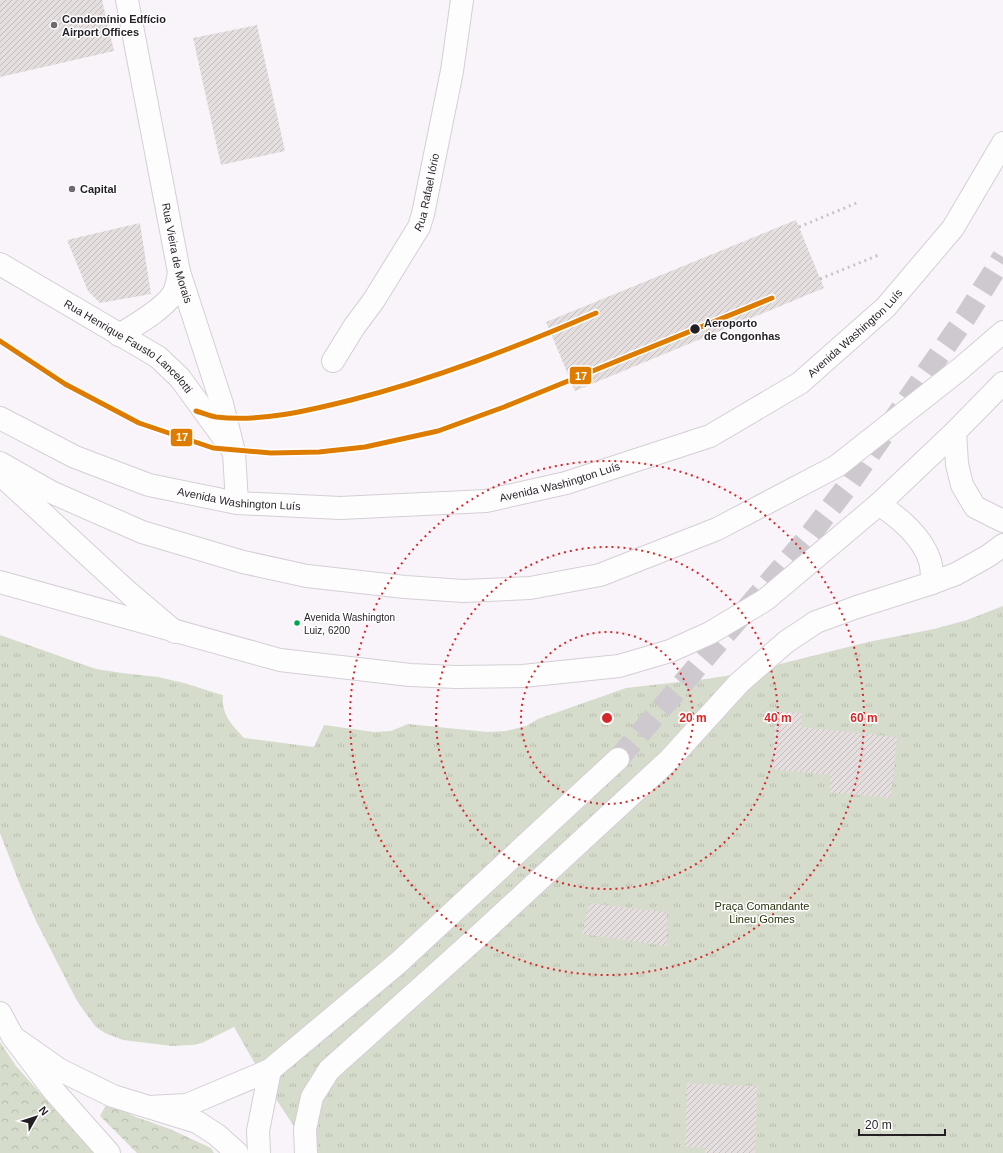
<svg xmlns="http://www.w3.org/2000/svg" width="1003" height="1153" viewBox="0 0 1003 1153" font-family="Arial,sans-serif">
	<style>
		.forest { fill: url(#forest-crowns) }
		.park { fill: url(#park-tufts) }
		.building { fill: url(#building-hatch) }
		.lines { fill: none; stroke-linecap: round; stroke-linejoin: round }
		.minor-tunnel { stroke: #cec9cf; stroke-width: 22; stroke-dasharray: 22 11; stroke-linecap: butt }
		.minor-casing { stroke: #d4cfd5; stroke-width: 24 }
		.tertiary-casing { stroke: #d4cfd5; stroke-width: 24 }
		.trunk-casing { stroke: #d4cfd5; stroke-width: 24 }
		.minor { stroke: #fefdfe; stroke-width: 22 }
		.tertiary { stroke: #fefdfe; stroke-width: 22 }
		.trunk { stroke: #fefdfe; stroke-width: 22 }
		.rail { stroke: #c7c5c7; stroke-width: 3; stroke-dasharray: 2 4; stroke-linecap: butt }
		.metro-1-casing { stroke: #fff; stroke-width: 8 }
		.metro-1 { stroke: #de7c00; stroke-width: 5 }
		.ring { fill: none; stroke: #d62828; stroke-width: 2; stroke-dasharray: 2 4 }
		.poi-dot { fill: #6f6970; stroke: #fff; stroke-width: 1.5 }
		.stop-dot { fill: #241e25; stroke: #fff; stroke-width: 1.5 }
		.bus-dot { fill: #00a651; stroke: #fff; stroke-width: 1.5 }
		.labels { text-anchor: middle; stroke-width: 3; stroke-linejoin: round; paint-order: stroke }
		.bus-label { font-size: 10px; fill: #241e25; stroke: #fff; text-anchor: start }
		.poi-label { font-size: 11px; font-weight: bold; fill: #241e25; stroke: #fff; text-anchor: start }
		.street-label { font-size: 11px; fill: #241e25; stroke: #fff }
		.stop-label { font-size: 11px; font-weight: bold; fill: #241e25; stroke: #fff; text-anchor: start }
		.park-label { font-size: 11px; fill: #25320a; stroke: #fff }
		.centre { fill: #d62828; stroke: #fff; stroke-width: 2 }
		.ring-label { font-size: 12px; text-anchor: middle; font-weight: bold; fill: #d62828; stroke: #fff; stroke-width: 3; stroke-linejoin: round; paint-order: stroke }
		.line-badge { stroke: #fff; stroke-width: 1.5 }
		.badge-label { font-size: 11px; text-anchor: middle; font-weight: bold; fill: #fff }
	</style>
	<defs>
		<pattern id="forest-crowns" width="20" height="18" patternUnits="userSpaceOnUse"><rect width="20" height="18" fill="#d6dccb"/><path d="M2 6a3 3 0 1 1 6 0M12 15a3 3 0 1 1 6 0" fill="none" stroke="#b8bcae"/></pattern>
		<pattern id="park-tufts" width="24" height="20" patternUnits="userSpaceOnUse"><rect width="24" height="20" fill="#d6dccb"/><path d="M3 7l-1-3M5 7V3M7 7l1-3M15 17l-1-3M17 17v-4M19 17l1-3" fill="none" stroke="#b8bcae"/></pattern>
		<pattern id="building-hatch" width="6" height="6" patternUnits="userSpaceOnUse"><rect width="6" height="6" fill="#e5dede"/><path d="M-1 1l2-2M0 6l6-6M5 7l2-2" fill="none" stroke="#c4bebe"/></pattern>
	</defs>
	<rect width="100%" height="100%" fill="#f9f4fa"/>
	<path class="forest" d="M0 1042 16 1066 94 1153H0Z
		M107 1103 136 1117 170 1129 211 1148 214 1153H137L100 1116Z"/>
	<path class="park" d="M1003 606V1153H302L297 1131 270 1090 234 1027 202 1043 192 1045 172 1046 123 1040 105 1033 96 1027 84 1011 76 999 37 923 20 885 0 833V635L96 669 122 673 158 677 184 683 219 694 223 695C221 715 232 725 244 738L314 747 324 725 374 732 391 731 408 724 487 732 506 731 526 726 538 719 626 688 706 679 744 673 868 642 934 629 967 620Z"/>
	<path class="building" d="M0 0H102L114 51 0 77Z
		M257 25 285 151 221 165 193 38Z
		M796 220 824 288 575 391 546 322Z
		M140 223 151 294 100 303 88 291 67 240Z
		M776 711 802 713 801 727 897 737 891 798 829 792 830 775 771 769Z
		M589 903 667 912V946L582 934Z
		M687 1083 757 1086 755 1153H705V1148L685 1147Z"/>
	<g class="lines">
		<path class="minor-tunnel" d="M618 759 810 535 846 488 965 318 1003 257"/>
		<defs>
			<g id="minor">
				<path id="s1" d="M0 264 158 357 180 378 234 452"/>
				<path id="s2" d="M333 361 354 327 374 300 419 227 423 214 452 71 462 0"/>
				<path d="M955 432 957 464 962 485 975 507 1003 521"/>
				<path d="M879 504 955 432 1003 383"/>
				<path d="M0 582 280 660 410 675 456 677 523 676 619 666 670 651 710 633 765 600 879 504C899 518 922 536 930 561 932 568 932 576 932 583"/>
				<path d="M0 1013 13 1037 54 1091 109 1153"/>
				<path d="M13 1037 60 1070 113 1096 197 1122 217 1135 237 1153"/>
				<path d="M149 1107 187 1105 270 1070 398 963 618 759"/>
				<path d="M259 1153 258 1131 270 1070"/>
				<path d="M306 1153 305 1129 312 1097 329 1070 474 940 670 759 739 683 786 642 816 622 857 607 932 583 956 574 988 556 1003 545"/>
			</g>
			<g id="tertiary">
				<path id="s3" d="M127 0 179 272 222 404 234 452 237 503"/>
				<path d="M119 335C134 326 169 306 175 290 177 285 178 278 179 272"/>
			</g>
			<g id="trunk">
				<path id="s4" d="M0 418 75 457 149 485 237 503 340 508 486 501 566 483 710 436 800 383 886 307 953 228 1003 143"/>
				<path d="M0 463 51 492 142 532 243 562 307 576 405 587 463 591 530 588 600 575 717 529 837 466 960 369 1003 332"/>
				<path d="M0 474 129 593 175 632"/>
			</g>
		</defs>
		<use href="#minor" class="minor-casing"/>
		<use href="#tertiary" class="tertiary-casing"/>
		<use href="#trunk" class="trunk-casing"/>
		<use href="#minor" class="minor"/>
		<use href="#tertiary" class="tertiary"/>
		<use href="#trunk" class="trunk"/>
		<path class="rail" d="M799 227 859 202
			M820 279 881 254"/>
		<defs>
			<path id="metro-1" d="M0 341 65 384 139 423 213 448 271 453 319 452 365 447 438 431 504 407 772 298
				M196 411C203 413 209 416 216 417 261 422 307 411 351 400 435 379 516 347 596 313"/>
		</defs>
		<use href="#metro-1" class="metro-1-casing"/>
		<use href="#metro-1" class="metro-1"/>
	</g>
	<g class="ring">
		<circle cx="607" cy="718" r="86"/>
		<circle cx="607" cy="718" r="171"/>
		<circle cx="607" cy="718" r="257"/>
	</g>
	<g class="poi-dot">
		<circle cx="54" cy="25" r="4"/>
		<circle cx="72" cy="189" r="4"/>
	</g>
	<circle class="stop-dot" cx="695" cy="329" r="5.5"/>
	<circle class="bus-dot" cx="297" cy="623" r="3.5"/>
	<g class="labels">
		<g class="bus-label">
			<text x="304" y="621">Avenida Washington<tspan x="304" dy="13">Luiz, 6200</tspan></text>
		</g>
		<g class="poi-label">
			<text x="62" y="23">Condomínio Edfício<tspan x="62" dy="13">Airport Offices</tspan></text>
			<text x="80" y="193">Capital</text>
		</g>
		<g class="street-label">
			<text dy="4" stroke="none"><textPath href="#s2" startOffset="195">Rua Rafael Iório</textPath></text>
			<text dy="4" stroke="none"><textPath href="#s3" startOffset="258">Rua Vieira de Morais</textPath></text>
			<text dy="4" stroke="none"><textPath href="#s4" startOffset="915">Avenida Washington Luís</textPath></text>
			<text dy="4" stroke="none"><textPath href="#s1" startOffset="153">Rua Henrique Fausto Lancelotti</textPath></text>
			<text dy="4" stroke="none"><textPath href="#s4" startOffset="579">Avenida Washington Luís</textPath></text>
			<text dy="4" stroke="none"><textPath href="#s4" startOffset="255">Avenida Washington Luís</textPath></text>
		</g>
		<g class="stop-label">
			<text x="704" y="327">Aeroporto<tspan x="704" dy="13">de Congonhas</tspan></text>
		</g>
		<g class="park-label">
			<text x="762" y="910">Praça Comandante<tspan x="762" dy="13">Lineu Gomes</tspan></text>
		</g>
	</g>
	<circle cx="607" cy="718" r="6" class="centre"/>
	<g class="ring-label">
		<text x="693" y="722">20 m</text>
		<text x="778" y="722">40 m</text>
		<text x="864" y="722">60 m</text>
	</g>
	<g class="line-badge">
		<rect x="569" y="366" width="23" height="19" rx="4" fill="#de7c00"/>
		<rect x="170" y="428" width="23" height="19" rx="4" fill="#de7c00"/>
	</g>
	<g class="badge-label">
		<text x="581" y="380">17</text>
		<text x="182" y="441">17</text>
	</g>
	<g transform="translate(36 1117) rotate(51)" stroke="#ffffff" stroke-width="3" paint-order="stroke">
	<path d="M0-3L7 15L0 10L-7 15Z" fill="#241e25"/>
	<text y="-6" font-size="11" font-weight="bold" text-anchor="middle" fill="#241e25">N</text>
	</g>
	<path d="M859 1129v6h86v-6" fill="none" stroke="#241e25" stroke-width="2"/>
	<text x="865" y="1129" font-size="12" fill="#241e25" stroke="#ffffff" stroke-width="3" paint-order="stroke">20 m</text>
</svg>
